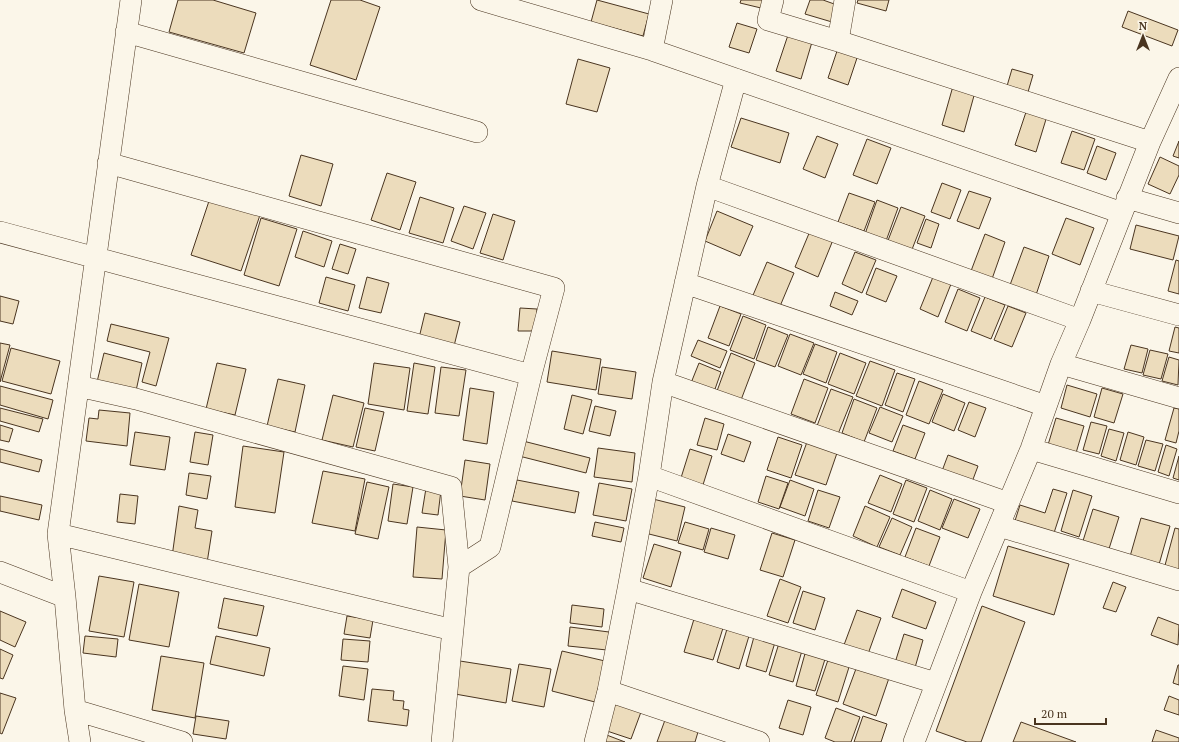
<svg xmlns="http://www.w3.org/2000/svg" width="1179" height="742" viewBox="0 0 1179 742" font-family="'PT Serif',serif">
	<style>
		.building { fill: #ecdcbc; stroke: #4a3520 }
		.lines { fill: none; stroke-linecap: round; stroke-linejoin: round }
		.minor-casing { stroke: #4a3520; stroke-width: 22 }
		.minor { stroke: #fbf6e9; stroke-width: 21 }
	</style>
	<rect width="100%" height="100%" fill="#fbf6e9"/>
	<path class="building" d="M178 0H213L256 13 244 53 169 32Z
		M331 0H360L380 7 356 80 310 65Z
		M597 0 649 14 643 36 591 22Z
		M741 0H764L761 8 740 3Z
		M810 0H823L837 5 832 22 805 14Z
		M858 0H889L886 11 857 3Z
		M1128 11 1178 30 1172 46 1122 27Z
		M737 23 757 29 749 53 729 47Z
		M788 35 812 42 801 79 776 71Z
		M838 48 858 55 848 85 828 78Z
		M578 59 610 68 597 112 566 104Z
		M1012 69 1033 75 1028 92 1007 86Z
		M953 86 975 92 964 132 942 125Z
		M1027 109 1047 116 1036 152 1015 145Z
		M741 118 789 133 780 163 731 147Z
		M1072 131 1095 139 1084 170 1061 163Z
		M817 136 838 144 825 178 803 169Z
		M867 139 891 148 877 184 853 175Z
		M1179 141V158L1173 156Z
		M1097 146 1116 153 1106 180 1087 173Z
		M301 155 333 164 321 206 289 196Z
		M1160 157 1179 166V175L1170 194 1148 184Z
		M387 173 416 182 400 230 371 220Z
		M942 183 961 190 950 219 931 212Z
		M969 191 991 198 979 229 957 221Z
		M849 193 875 202 864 231 838 222Z
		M420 197 454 208 443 243 409 233Z
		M210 198 260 215 241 271 191 255Z
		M877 200 898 208 886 241 865 234Z
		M464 206 486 213 473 249 451 241Z
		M901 207 925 216 911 252 887 243Z
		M717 211 753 226 740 256 705 241Z
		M493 214 515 221 503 260 480 253Z
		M261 218 297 229 279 286 244 275Z
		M1066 218 1094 228 1080 265 1052 254Z
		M926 219 939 224 931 248 917 243Z
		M1136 225 1179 236 1173 260 1130 249Z
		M303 231 332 241 324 267 295 257Z
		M810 231 833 240 818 277 795 267Z
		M985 234 1005 242 992 279 971 271Z
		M340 244 356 249 348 274 332 269Z
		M1024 247 1049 256 1036 295 1010 285Z
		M855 252 876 260 862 293 842 284Z
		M1176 260 1179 261V294L1168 291Z
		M767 262 794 273 778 311 751 300Z
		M876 268 897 276 886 302 866 294Z
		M326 277 355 285 348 311 319 303Z
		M367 277 389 283 381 313 359 308Z
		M933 277 951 284 938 317 920 309Z
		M958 289 980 298 967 331 945 322Z
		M835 292 858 301 852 315 830 306Z
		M0 296 19 301 13 324 0 321Z
		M985 297 1005 305 991 339 971 331Z
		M720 306 741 314 729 346 708 338Z
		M1008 306 1026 313 1012 347 994 340Z
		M520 308 537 309 536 331H518Z
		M425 313 460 322 454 346 419 338Z
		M743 316 766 325 754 359 730 350Z
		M111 324 169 338 156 386 142 382 150 352 107 341Z
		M768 327 788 335 775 367 756 360Z
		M1175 327 1179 328V353L1169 351Z
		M790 334 814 343 801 375 778 366Z
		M698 340 727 351 720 368 691 356Z
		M0 343 10 345 0 382Z
		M815 344 837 352 826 383 803 374Z
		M1131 345 1148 349 1142 373 1124 369Z
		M11 348 60 361 51 394 2 381Z
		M1150 350 1168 354 1161 379 1143 375Z
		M552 351 601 359 596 390 547 382Z
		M104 353 142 363 136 391 97 382Z
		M731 353 755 363 741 400 717 391Z
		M840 353 866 363 854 394 828 384Z
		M1169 357 1179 360 1178 385 1162 381Z
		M870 361 895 370 882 406 856 396Z
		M217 363 246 369 235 415 206 409Z
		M374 363 410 368 404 410 368 404Z
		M414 363 435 367 428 414 407 411Z
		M699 363 721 372 714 392 691 383Z
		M441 367 466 370 459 416 435 413Z
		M602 367 636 372 632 399 598 394Z
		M897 373 915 379 903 412 885 405Z
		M278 379 305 385 295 432 267 426Z
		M804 379 828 388 815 423 791 414Z
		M919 381 943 390 929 424 906 415Z
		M1067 385 1097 394 1090 417 1061 408Z
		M0 386 53 400 48 419 0 405Z
		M470 388 494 392 487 444 463 440Z
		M1102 388 1123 394 1114 423 1094 417Z
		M831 389 853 397 838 434 817 426Z
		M943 394 965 403 954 431 932 422Z
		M333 395 364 403 353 447 322 440Z
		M572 395 592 400 583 434 564 429Z
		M854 399 877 408 864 442 842 433Z
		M969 402 986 408 975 437 958 430Z
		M595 406 616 411 610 436 589 431Z
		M880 407 903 416 892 442 869 433Z
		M0 408 43 419 39 432 0 421Z
		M365 408 384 412 375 451 356 447Z
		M1174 408 1179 409V431L1176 443 1165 440Z
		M99 410 130 413 127 446 86 441 89 418 98 419Z
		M705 418 724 424 717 450 697 445Z
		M1056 418 1084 426 1076 453 1048 445Z
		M1091 422 1107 426 1099 454 1083 450Z
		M0 425 13 429 9 442 0 440Z
		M903 425 925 433 915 459 893 451Z
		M1109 429 1124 433 1116 461 1101 456Z
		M135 432 170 437 165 470 130 465Z
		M195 432 213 435 208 465 190 462Z
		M1128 432 1144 437 1136 465 1120 460Z
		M728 434 751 442 744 462 721 454Z
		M778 437 802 445 791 478 767 470Z
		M1146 440 1163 444 1155 471 1138 466Z
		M523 441 590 458 586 473 519 456Z
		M807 442 837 453 826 485 795 475Z
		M1166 445 1177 449 1169 476 1158 472Z
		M243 446 284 452 275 513 235 507Z
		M598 448 635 453 632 482 594 477Z
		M0 449 42 460 39 472 0 462Z
		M690 449 712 456 702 488 680 481Z
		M948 455 978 466 972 482 942 471Z
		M1179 456V480L1173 478Z
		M465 460 490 464 485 500 460 496Z
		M323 471 365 479 355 531 312 523Z
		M189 473 211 476 207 499 186 495Z
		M880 475 902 484 891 512 868 503Z
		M766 476 788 483 779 509 758 502Z
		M517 480 579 492 575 513 512 501Z
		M790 480 814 489 805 516 780 507Z
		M906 480 927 488 914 522 893 514Z
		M367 482 389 487 378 539 355 534Z
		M599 483 632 489 626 521 593 515Z
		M393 484 413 487 407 524 388 521Z
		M426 488 441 490 438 515 422 513Z
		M1053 489 1067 493 1052 539 1013 527 1020 505 1045 513Z
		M818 490 840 497 829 528 808 521Z
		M930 490 952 499 940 530 918 521Z
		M1073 490 1092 496 1079 537 1061 531Z
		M120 494 138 496 135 524 117 522Z
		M0 496 42 505 39 520 0 511Z
		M649 498 685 507 677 541 641 532Z
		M954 499 980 509 968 538 942 528Z
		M179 506 198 510 195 528 212 531 207 563 172 557Z
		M865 506 890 517 877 547 853 536Z
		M1093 509 1119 517 1108 552 1082 544Z
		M892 518 912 527 900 555 879 547Z
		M1141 518 1170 526 1158 568 1129 560Z
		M595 522 624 528 621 542 592 536Z
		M685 522 709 529 703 550 678 543Z
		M417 527 446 530 442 579 413 577Z
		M711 528 735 535 728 559 704 552Z
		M916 528 940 537 929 566 905 557Z
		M1175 528 1179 529V573L1164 569Z
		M772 533 795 540 783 577 760 570Z
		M654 544 681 552 671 587 643 578Z
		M1008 546 1069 564 1054 615 993 596Z
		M99 576 134 582 124 637 89 631Z
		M780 579 801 587 788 623 767 616Z
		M1113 582 1126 587 1116 612 1103 608Z
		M139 584 179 592 169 647 129 640Z
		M902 589 936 602 926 629 892 617Z
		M803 591 825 598 815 630 793 623Z
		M224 598 264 606 257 636 218 628Z
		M572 605 604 609 602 627 570 623Z
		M982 606 1025 622 981 742H967L936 731Z
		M857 610 881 618 868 654 844 645Z
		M0 611 26 622 15 647 0 640Z
		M347 616 373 620 370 638 344 634Z
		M1158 617 1179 625 1178 645 1151 635Z
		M694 619 723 628 713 660 684 652Z
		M570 627 609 632 607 650 568 646Z
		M727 629 749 636 739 669 717 662Z
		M755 633 776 639 766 672 746 666Z
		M904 634 923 640 914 671 894 666Z
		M85 636 118 639 116 657 83 653Z
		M216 636 270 648 264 676 210 664Z
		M343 639 370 641 368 662 341 660Z
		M780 640 803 647 793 682 769 675Z
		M0 649 13 655 3 679 0 678Z
		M806 650 826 656 815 691 796 686Z
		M562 651 605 661 595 702 552 691Z
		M161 656 204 663 195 718 152 710Z
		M829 657 850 664 838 702 816 695Z
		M460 661 511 669 506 703 455 694Z
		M519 664 551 669 544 707 512 701Z
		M1178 665H1179V685L1173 683Z
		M343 666 368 669 364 700 339 696Z
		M857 666 889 678 876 716 843 704Z
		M372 689 394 691 393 700 404 701 403 709 409 710 407 726 368 721Z
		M0 693 16 698 2 734 0 733Z
		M1169 696 1179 700V715L1164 710Z
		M788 700 811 707 803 735 779 728Z
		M614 702 641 712 631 739 604 730Z
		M836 708 860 717 851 742H835L825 738Z
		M196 716 229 721 226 739 193 734Z
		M863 716 887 724 881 742H854Z
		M665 720 698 732 695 742H657Z
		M1021 722 1076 742H1013Z
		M1156 730 1179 738V742H1152Z
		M604 734 625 742H601Z"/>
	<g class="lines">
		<defs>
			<path id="minor" d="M481 0 652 50 1122 213
				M773 0 768 20 838 41 1150 142
				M126 32 477 132
				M838 41 845 0
				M652 50 662 0
				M108 163 554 288 531 375 490 547 459 567
				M707 186 1080 320
				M1127 198 1179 213
				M0 232 531 375
				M685 283 1046 406
				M1091 291 1179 315
				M1061 364 1179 398
				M663 382 1008 503
				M78 386 136 399 451 487 459 567 442 742
				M1031 449 1179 493
				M649 476 971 592
				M999 526 1179 580
				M58 534 453 630
				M0 572 65 597
				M628 589 936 683
				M608 691 759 742
				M75 710 182 742
				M80 742 75 710 65 597 58 534 131 0
				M595 742 608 691 628 589 649 476 663 382 707 186 736 79
				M914 742 971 592 1031 449 1061 364 1080 320 1150 142 1179 78"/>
		</defs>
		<use href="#minor" class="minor-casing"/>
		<use href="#minor" class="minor"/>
	</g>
	<g transform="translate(1143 36)" stroke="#fbf6e9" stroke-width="3" paint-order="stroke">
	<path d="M0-3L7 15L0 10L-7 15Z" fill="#4a3520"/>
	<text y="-6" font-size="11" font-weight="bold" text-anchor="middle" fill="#4a3520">N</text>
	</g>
	<path d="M1035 718v6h71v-6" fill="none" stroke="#4a3520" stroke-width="2"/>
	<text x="1041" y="718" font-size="12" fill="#4a3520" stroke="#fbf6e9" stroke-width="3" paint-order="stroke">20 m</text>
</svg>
